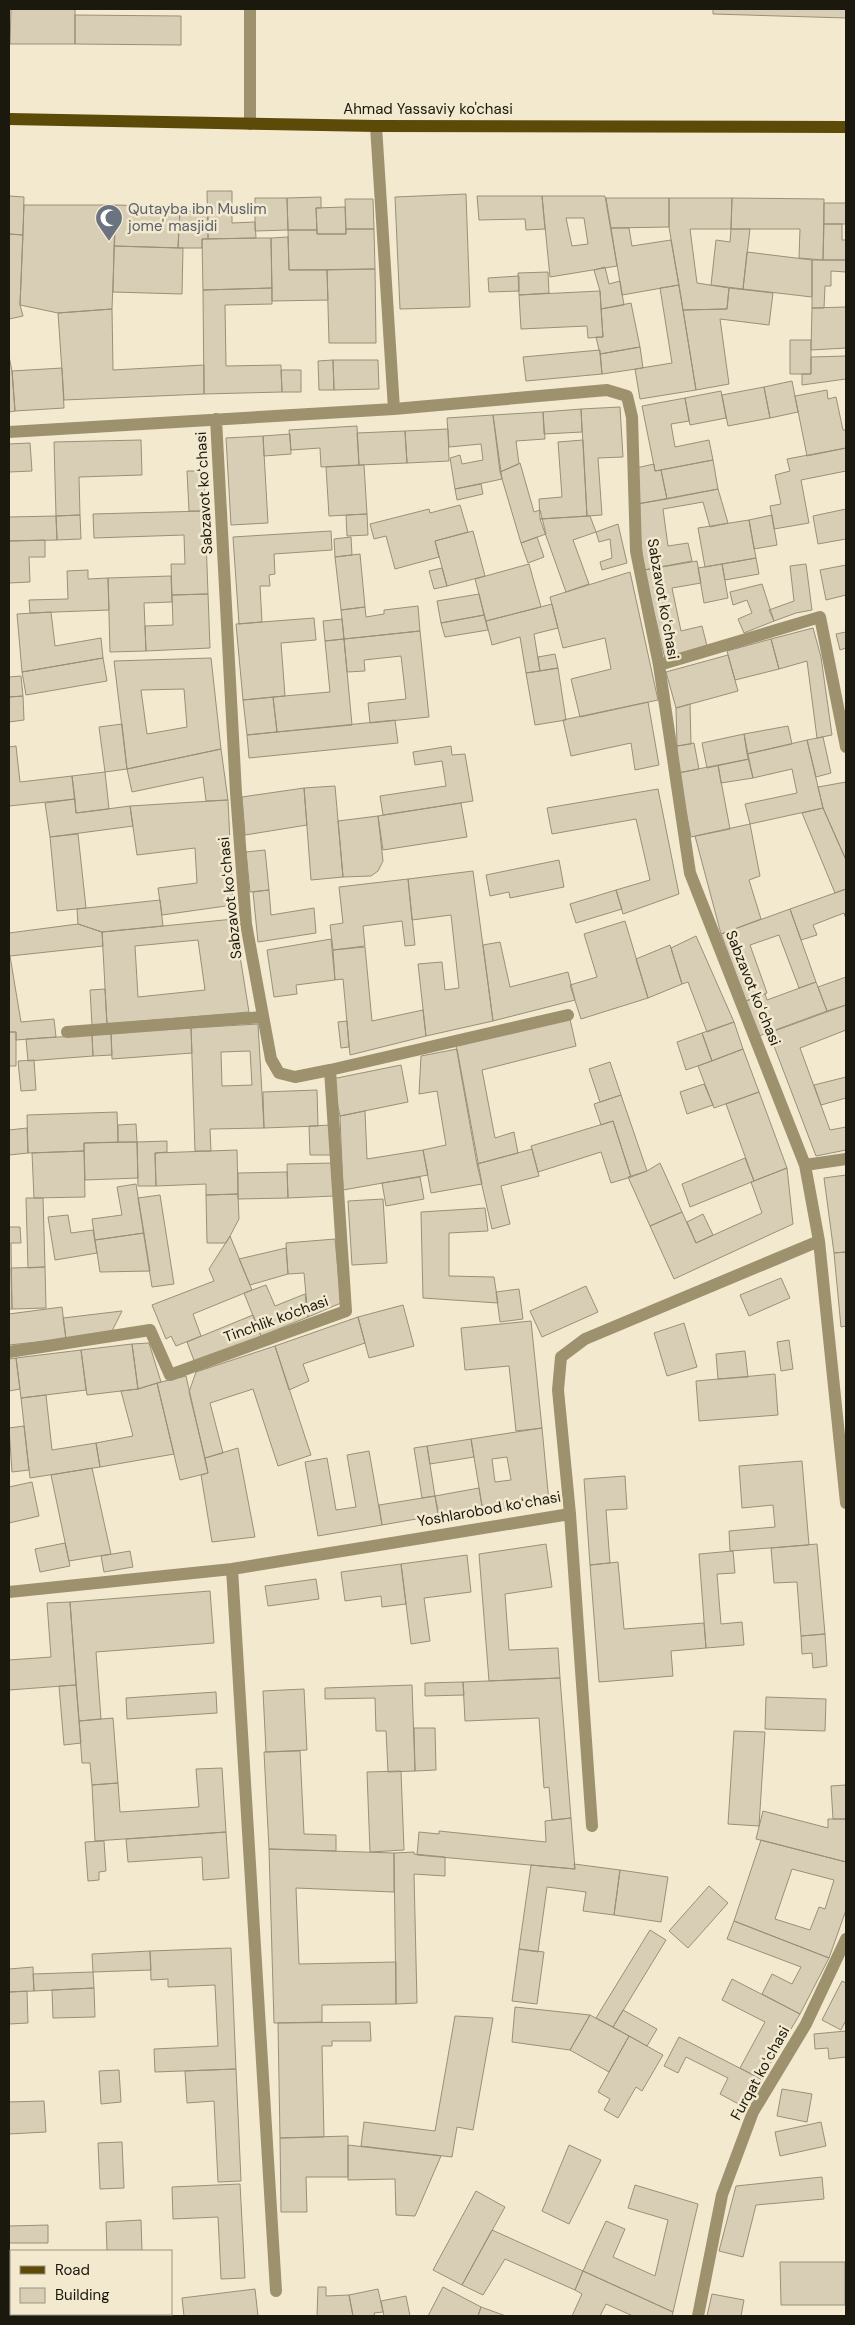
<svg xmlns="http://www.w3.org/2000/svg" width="855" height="2325" viewBox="0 0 855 2325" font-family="'DM Sans',sans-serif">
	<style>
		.building { fill: #d7ceb5; stroke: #999078; fill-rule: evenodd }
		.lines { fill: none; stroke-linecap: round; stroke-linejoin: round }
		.minor { stroke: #9e916d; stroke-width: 12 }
		.major { stroke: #5c4a09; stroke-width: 12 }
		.labels { text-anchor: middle; stroke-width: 5; stroke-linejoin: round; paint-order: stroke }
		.street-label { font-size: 15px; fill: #1b180e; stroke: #f2e9cf }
		.worship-label { font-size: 15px; fill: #5b616d; stroke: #f2e9cf; text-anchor: start }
	</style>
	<rect width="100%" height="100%" fill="#f2e9cf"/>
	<path class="building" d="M11 9H75V44H10Z
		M713 9H846V18L713 14Z
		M75 15 181 16V45L75 44Z
		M207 191H232V223L255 222 256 238 208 239Z
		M466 194 470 307 400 309 395 197Z
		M9 196 24 197 23 235 9 234Z
		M477 196H542L545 229 526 230 525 219 479 220Z
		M542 196H605L617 266 550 277ZM566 218H584L588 244 572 246Z
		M321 197V208H316L317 230H288L287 198Z
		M255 198H287L288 230 255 231Z
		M606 198H669V227L611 228Z
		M669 198H732L731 229H690L697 283 729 288 727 309 683 310 669 227Z
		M732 198 824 199 823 260 799 258 800 229H731Z
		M345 199H373L374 229H346Z
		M824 203H846V224H824Z
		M24 205H116L112 309 58 313 20 305Z
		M116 205 180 207 178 248 114 246Z
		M345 207 346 234H317L316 208Z
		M180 211 208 212V239H202V248H178Z
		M824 224H842V240H846V260H823Z
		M611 228H629L632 246 671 240 679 285 622 295Z
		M346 229H374L375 269 289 270 288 230H317V234H346Z
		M731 229H750L743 289 711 285 716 240 730 242Z
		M9 234 23 235 20 305 23 316 9 319Z
		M288 237 289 270H327L328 300 272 301 271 238Z
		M256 238H271L272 288 203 290 202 239Z
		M114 246 183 248 182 294 113 292Z
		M747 252 812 260V297L743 289Z
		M812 260H846V272L831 271V286H825L824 308H812Z
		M605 267 609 284 620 281 624 305 601 309 600 291 594 270Z
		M375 269 376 343H329L327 270Z
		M548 272 549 293 519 295 518 273Z
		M519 276V291L489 292 488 278Z
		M679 285 696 390 640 399 635 369 672 363 660 288Z
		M272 288V304L225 305 226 366 281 365 282 392 204 394 203 290Z
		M729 288 773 293 769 325 720 319 729 384 696 390 683 310 727 309Z
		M600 291 603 337 588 338 587 326 521 329 519 295Z
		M631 303 640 347 600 354 596 337H603L601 309Z
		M846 307V348L811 350 812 308Z
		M112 309 113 370 204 365V394L64 400 58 313Z
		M790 340H811V374H790Z
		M640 347 643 368 602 374 600 354Z
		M600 350 602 374 526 381 523 357Z
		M9 356 12 371 15 411 9 412Z
		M846 356V379L802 385V374H811V357Z
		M333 360 334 390H319L318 361Z
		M333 360H378L379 389 334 390Z
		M62 368 64 408 15 411 12 371Z
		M281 370H301V392H282Z
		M792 381 798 412 770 418 764 387Z
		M764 387 770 418 728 426 722 395Z
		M827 390 828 399 836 397 843 430H846V448L807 456 795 396Z
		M721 391 726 418 690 425 685 398Z
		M685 398 689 421 671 424 675 447 709 440 713 460 655 471 642 406Z
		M620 407 623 457 598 458 602 515 587 516 581 409Z
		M581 409 582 432 544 434 543 412Z
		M543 412 545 439 516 441 519 464 500 472 493 415Z
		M493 415 502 479 455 489 450 458 460 455 462 464 483 460 481 444 449 447 447 418Z
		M357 426 359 465 321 467 320 448 291 450 289 430Z
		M448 429 449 461 407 463 405 431Z
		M405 431 407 463 359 465 357 433Z
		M290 434 291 454 264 456 263 436Z
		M263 436 268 523 231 525 226 438Z
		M141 440 142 475 79 477 80 515 56 516 54 442Z
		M583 440 587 516 540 519 539 499 562 497 558 442Z
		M30 443 32 471 9 472V444Z
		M846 448V471L801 480 809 523 774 529 770 506 781 504 775 475 790 471 787 459Z
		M713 460 718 489 667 499 661 470Z
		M520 463 534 512 540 510 546 534 521 543 500 472Z
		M654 464 655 471 661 470 667 499 637 504 636 468Z
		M364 465 367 514 329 516 326 467Z
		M187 471H204L205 511H189Z
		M481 484 483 494 457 500 455 489Z
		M718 489 728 523 710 527 703 502 663 509 668 546 688 543 692 561 644 570 637 504Z
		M460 505 468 532 435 541 439 557 395 569 386 536 374 539 370 524 429 509 430 513Z
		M846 509V539L818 544 813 516Z
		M205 511 208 594 172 595 171 564H185L184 535 94 538 93 514Z
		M367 514 368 535 347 536 346 515Z
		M80 515 81 539 57 540 56 516Z
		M772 515 777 545 754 549 749 520Z
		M56 516 57 540 9 541V517Z
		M590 516 596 532 573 540 589 584 566 592 540 519Z
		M749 520 756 558 705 567 698 528Z
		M618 524 627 563 602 570 600 562 612 558 610 539 599 542 596 532Z
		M331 531 332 550 274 554 275 574 269 575 270 586H260L262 622 239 624 233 537Z
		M473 531 485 576 447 586 435 541Z
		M351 537 352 555 335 557 334 539Z
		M537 537 544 557 528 563 521 543Z
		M45 540V557H29L30 582 9 583V541Z
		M360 554 365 607 341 610 335 557Z
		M756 558 759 574 725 580 722 564Z
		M697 561 701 583 672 588 681 631 702 626 707 646 665 659 644 570Z
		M529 564 541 607 486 621 475 579Z
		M722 564 728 598 704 603 698 568Z
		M806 564 812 610 796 613 774 621 769 610 794 601 790 566Z
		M846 565V595L826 600 820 570Z
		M442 568 447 586 434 589 429 571Z
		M88 570V579L108 578 109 610 30 613 29 600 68 599 67 571Z
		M630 572 658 700 580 717 571 679 611 669 605 638 563 648 550 597Z
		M171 576 172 602 144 603 146 651 110 652 108 578Z
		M762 584 774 621 744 633 738 619 752 613 747 600 733 605 730 592Z
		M208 594 210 648 146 651 145 626 173 625 172 595Z
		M479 594 484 615 441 623 437 601Z
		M552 604 558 628 534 634 540 671 526 673 520 637 492 645 486 621Z
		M418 606 420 631 344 639 341 610 365 607 366 617 384 614V610Z
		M51 612 55 646 101 638 103 658 22 672 17 614Z
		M484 615 488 630 445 637 441 623Z
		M314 618 316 640 281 643 285 696 243 700 236 624Z
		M342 619 344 639 325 641 323 621Z
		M813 628 821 657 832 735 817 738 807 661 779 669 771 639Z
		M420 631 429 717 370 723 368 703 406 699 401 656 364 660 365 671 347 672 344 639Z
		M846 632V648L840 650 836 634Z
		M344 639 352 725 277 732 273 697 330 692 325 641Z
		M771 639 779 669 735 680 727 651Z
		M555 654 558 668 540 671 538 657Z
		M728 655 738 691 676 708 666 672Z
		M103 658 107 681 26 695 22 672Z
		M211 658 221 749 127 769 114 661ZM184 689 187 727 147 734 141 690Z
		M558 668 566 720 535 725 526 673Z
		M21 676 23 696 9 697V677Z
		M23 696 24 720 9 722V697Z
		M273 697 277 732 247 735 243 700Z
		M648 702 659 765 635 770 631 743 571 756 563 720Z
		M690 704 691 744 677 746 676 708Z
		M395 720 398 743 249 758 247 735Z
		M122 724 127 769 105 772 99 727Z
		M788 726 792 744 747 754 744 734Z
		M744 734 749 759 707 768 702 743Z
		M823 737 831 773 816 777 807 740Z
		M807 740 823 808 750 824 745 804 797 793 792 769 753 778 747 754Z
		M694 743 699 769 678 773 677 746Z
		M16 746 20 782 72 776 75 799 9 806V747Z
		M451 746 452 755 465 754 473 801 383 815 380 796 446 786 442 761 415 765 413 752Z
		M221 749 228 800 206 801 203 777 132 792 127 769Z
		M749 759 753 778 721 783 718 765Z
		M718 765 730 829 691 837 678 773Z
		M105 772 109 809 76 813 72 776Z
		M846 782V860L823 808 818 787Z
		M335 786 343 877 311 880 304 788Z
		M304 788 307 825 245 835 242 797Z
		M658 789 679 894 623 914 616 890 650 880 636 819 552 834 547 808Z
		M75 799 76 813 130 806 133 826 50 837 45 803Z
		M228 800 233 905 162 915 158 888 197 883 195 848 137 855 130 806Z
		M461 803 467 837 383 850 378 816Z
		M823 808 846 860V889L835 893 802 813Z
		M378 816 383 861 378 871 371 876 343 877 338 821Z
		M750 824 760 876 749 880 761 919 721 934 695 836Z
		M78 834 86 908 57 911 50 837Z
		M265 850 269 890 250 892 246 852Z
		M559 860 564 887 510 898 509 892 490 896 486 875Z
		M473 871 493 1021 426 1036 418 964 442 962 445 990 459 988 451 915 412 920 408 879Z
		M408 879 415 945 405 946 402 921 363 926 365 946 333 950 330 925 343 923 339 887Z
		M846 889V919L844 913 813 925 817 935 801 940 790 909Z
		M269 890 271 915 314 908 316 933 258 942 253 892Z
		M616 890 622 909 576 923 570 904Z
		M160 900 163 926 102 932 78 924 77 909Z
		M790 909 816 982 799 988 779 935 750 945 767 993 746 1001 721 934Z
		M234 919 249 1012 107 1024 102 932ZM198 940 205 990 138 997 135 946Z
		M625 921 648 998 581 1019 570 985 597 977 584 934Z
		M78 924 102 932 103 946 10 956 21 1022 54 1019 56 1037 16 1040V1032H9V933Z
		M696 936 734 1022 707 1032 688 982 682 984 671 948Z
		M331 939 335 980 296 985 297 994 274 997 267 950Z
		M500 942 510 987 568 972 575 1000 493 1021 483 945Z
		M670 945 682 984 648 998 636 959Z
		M365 947 372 1021 423 1010 426 1036 350 1055 343 979 335 980 333 950Z
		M846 977V1005L827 1011 818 987Z
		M816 982 827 1011 759 1036 746 1001 765 994 767 1000Z
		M105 989 107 1024 92 1025 90 990Z
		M846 1005V1030L800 1048 830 1130 846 1127V1150L816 1156 769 1033Z
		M570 1019 576 1046 482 1070 495 1138 514 1132 518 1153 477 1164 456 1046Z
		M347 1021 349 1047 341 1048 338 1022Z
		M734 1022 743 1049 712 1061 702 1033Z
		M258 1024 264 1128 210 1129 211 1151H195L191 1028ZM250 1051 252 1085 222 1086 221 1052Z
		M191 1028 192 1053 112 1059 111 1033Z
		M9 1032H16V1066H9Z
		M111 1033 112 1055 93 1056 92 1035Z
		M702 1033 712 1061 686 1070 677 1042Z
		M92 1035 93 1056 28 1061 26 1039Z
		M457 1049 482 1184 431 1193 423 1150 446 1145 437 1091 419 1094 421 1056Z
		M743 1049 759 1092 714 1108 698 1066Z
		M34 1060 36 1090 21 1091 18 1061Z
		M610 1062 621 1095 600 1102 589 1069Z
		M401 1065 408 1102 340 1116 332 1079Z
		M846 1077V1098L821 1105 814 1085Z
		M704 1084 713 1105 687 1114 680 1092Z
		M317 1090 318 1126 264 1128 263 1092Z
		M759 1092 787 1168 754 1181 726 1104Z
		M621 1095 647 1171 631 1177 613 1121 601 1125 594 1104Z
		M365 1111 367 1159 423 1150 428 1175 343 1190 340 1116Z
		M117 1112 118 1142 84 1143V1151L28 1153 27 1115Z
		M613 1121 631 1177 611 1183 601 1152 538 1172 531 1146Z
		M136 1124 137 1142H118V1125Z
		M331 1125 332 1155H310L309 1126Z
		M27 1128 28 1153 9 1155V1130Z
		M167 1141V1152L155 1153 156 1186H138L137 1142Z
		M137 1142 138 1178 85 1180 84 1143Z
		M532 1149 539 1176 501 1186 510 1224 492 1229 477 1164Z
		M237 1150 238 1194 206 1195V1184L156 1186 155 1153Z
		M84 1151 85 1197 34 1198 32 1153Z
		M745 1158 754 1181 690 1207 682 1184Z
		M333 1163 334 1196 288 1198 287 1164Z
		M660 1163 682 1212 650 1226 628 1177 647 1171Z
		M787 1168 793 1224 674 1279 650 1226 682 1212 696 1243 762 1213 751 1182Z
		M287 1172 288 1198 238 1199V1173Z
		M846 1175V1252L834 1253 824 1178Z
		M420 1177 424 1199 386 1206 382 1183Z
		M136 1184 144 1233 95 1240 92 1219 122 1215 117 1187Z
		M238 1194 239 1219 230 1236 226 1243H207L206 1195Z
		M160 1195 174 1284 152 1287 138 1198Z
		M26 1198H43L45 1267 28 1268Z
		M383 1199 387 1263 352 1265 348 1201Z
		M485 1208 488 1231 449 1233V1276L494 1277 498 1303 423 1298 421 1212Z
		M703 1214 713 1235 696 1243 687 1222Z
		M68 1215 71 1233 93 1230 97 1253 55 1260 48 1217Z
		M9 1227H20L21 1243H11L12 1309H9Z
		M144 1233 150 1271 100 1272 95 1240Z
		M230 1236 252 1290 193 1314 201 1336 176 1346 171 1336 166 1339 152 1305 214 1281 209 1269Z
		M335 1239 341 1303 308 1317 304 1273 288 1274 286 1243Z
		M286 1248 288 1274 250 1285 239 1259Z
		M846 1252V1326L841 1327 834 1253Z
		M45 1267 46 1308 12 1309 11 1268Z
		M781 1278 790 1298 749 1316 740 1295Z
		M266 1285 275 1306 305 1294 308 1317 261 1336 244 1293Z
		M586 1286 598 1312 542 1337 530 1311Z
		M519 1289 523 1319 500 1322 496 1292Z
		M403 1305 414 1346 369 1358 358 1317Z
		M62 1307 66 1339 9 1345V1314Z
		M122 1311 111 1333 66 1339 63 1318Z
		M253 1315 261 1336 195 1363 187 1342Z
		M358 1317 365 1343 303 1364 309 1381 289 1390 275 1346Z
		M531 1321 542 1428 516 1431 509 1366 465 1370 461 1328Z
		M684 1323 697 1367 667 1376 654 1333Z
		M789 1340 793 1369 781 1371 777 1342Z
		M149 1343 161 1382 138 1389 132 1344Z
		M132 1344 138 1389 87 1395 81 1350Z
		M275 1346 311 1455 278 1466 253 1389 210 1403 223 1453 205 1458 189 1392 196 1372Z
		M81 1350 86 1390 21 1398 16 1358Z
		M745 1351 748 1377 718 1379 716 1354Z
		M16 1358 20 1389 9 1391V1359Z
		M775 1374 778 1415 699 1421 696 1381Z
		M186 1376 208 1473 180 1480 157 1383Z
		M157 1383 174 1454 100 1467 96 1443 133 1436 121 1391 138 1389Z
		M46 1395 52 1450 96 1443 100 1467 30 1478 21 1398Z
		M24 1426 29 1470 12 1472 9 1428Z
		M542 1428 549 1502 483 1512 471 1439ZM507 1457 511 1480 495 1482 492 1459Z
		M471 1439 474 1457 430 1464 427 1446Z
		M427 1446 435 1496 422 1498 414 1448Z
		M238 1448 255 1537 212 1542 201 1475 208 1473 205 1458Z
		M369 1451 382 1525 318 1536 305 1462 327 1458 336 1510 356 1507 347 1455Z
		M802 1461 809 1545 730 1551 729 1531 775 1527 773 1505 742 1508 739 1466Z
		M92 1468 111 1554 69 1561 51 1475Z
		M625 1476 627 1509 606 1510 610 1563 590 1565 584 1479Z
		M32 1482 39 1516 9 1523V1487Z
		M479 1488 483 1512 439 1520 435 1496Z
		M435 1496 439 1515 382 1525 379 1505Z
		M65 1543 70 1566 40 1572 35 1549Z
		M546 1544 552 1587 505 1594 509 1650 558 1648 560 1678 489 1681 479 1554Z
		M817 1544 825 1634 801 1636 797 1582 774 1583 771 1548Z
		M130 1551 133 1567 104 1572 101 1556Z
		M733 1551 735 1573 717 1574 721 1624 742 1622 744 1645 706 1648 699 1554Z
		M467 1555 471 1592 424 1598 430 1641 411 1644 401 1564Z
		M618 1562 624 1629 704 1623 706 1648 671 1651 673 1676 599 1682 590 1565Z
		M401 1564 406 1604 382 1607 381 1596 345 1601 341 1572Z
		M316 1579 319 1599 268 1606 265 1586Z
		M210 1591 214 1643 96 1652 101 1719 79 1721 70 1602Z
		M70 1602 76 1685 9 1690V1660L51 1657 47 1603Z
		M825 1634 827 1666 813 1668 812 1653 802 1654 801 1636Z
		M560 1678 571 1818 552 1820 549 1787 544 1788 539 1718 465 1721 463 1682Z
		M463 1682 464 1695 425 1696V1683Z
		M76 1685 81 1743 64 1745 59 1686Z
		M412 1685 415 1771 388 1772 386 1731H376L375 1698 325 1699V1688Z
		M304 1689 307 1750 266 1752 263 1691Z
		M216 1692 217 1713 127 1719 126 1698Z
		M766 1697 826 1699 825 1731 765 1729Z
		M113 1718 118 1783 92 1785 90 1763H82L79 1721Z
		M414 1728H435L436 1770 415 1771Z
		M734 1731 765 1732 759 1826 728 1824Z
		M300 1751 304 1834 336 1835V1851L269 1849 264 1752Z
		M222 1768 226 1832 95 1841 92 1785 118 1783 120 1812 199 1807 196 1769Z
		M401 1771 404 1850 370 1852 367 1772Z
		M846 1785V1819H833L831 1786Z
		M763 1811 828 1828V1819H846V1862L756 1839Z
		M571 1818 575 1869 417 1855 419 1832 439 1834V1831L546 1842 545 1821Z
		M226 1832 229 1878 203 1880 202 1857 128 1862 126 1839Z
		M761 1840 846 1862V1910L829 1958 734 1921ZM792 1869 834 1880 825 1909 819 1907 810 1930 775 1919Z
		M104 1841 106 1871 99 1872V1880L88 1881 85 1842Z
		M269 1849 394 1853V1892L296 1888 299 1964 396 1962V2004L322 2005V2022L274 2023Z
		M414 1852V1854L445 1857V1876L414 1874 417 2003 396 2004 394 1853Z
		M574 1864 620 1870 614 1915 583 1911 586 1892 547 1887 538 1952 519 1949 531 1865 575 1869Z
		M620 1870 668 1877 661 1922 614 1915Z
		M709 1886 728 1903 688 1948 669 1931Z
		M734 1921 829 1958 800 2014 762 1994 772 1974 792 1984 801 1967 727 1939Z
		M650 1930 666 1940 613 2027 596 2018Z
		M231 1948 236 2069 155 2072 154 2049 218 2046 215 1985 168 1987V1979L151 1980 150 1951Z
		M519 1949 544 1952 537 2004 512 2001Z
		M150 1951 151 1970 93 1972 92 1954Z
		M33 1967 34 1991 9 1992V1969Z
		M93 1972 94 1988 34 1991 33 1974Z
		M732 1979 800 2014 761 2079 740 2068 765 2022 722 2000Z
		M842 1981 846 1983V2020L841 2030 822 2020Z
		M94 1988 95 2017 53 2018 52 1990Z
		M27 1991 28 2023 9 2024V1992Z
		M515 2007 590 2015 570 2050 512 2042Z
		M623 2010 657 2029 647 2046 613 2027Z
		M590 2015 629 2036 609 2072 570 2050Z
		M455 2016 493 2018 473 2130 457 2127 452 2157 361 2146 364 2122 435 2131Z
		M370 2022 371 2041H332V2046H322L324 2137 280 2138 278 2023Z
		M846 2031V2057L829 2059 828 2048 815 2049 814 2034Z
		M629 2036 663 2055 642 2091 636 2087 618 2118 604 2110 610 2099 598 2092Z
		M679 2037 761 2079 746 2108 720 2094 728 2078 686 2057 678 2073 664 2066Z
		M236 2069 241 2181 218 2182 214 2101 187 2103 185 2071Z
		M119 2070 121 2102 101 2104 99 2071Z
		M782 2089 812 2094 807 2122 777 2116Z
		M44 2101 46 2132 9 2134V2102Z
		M821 2122 826 2146 780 2156 775 2132Z
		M348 2136V2177H306L307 2212H281L280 2138Z
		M122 2142 124 2188 100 2189 98 2143Z
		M348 2145 441 2156 415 2216 396 2215 395 2179 348 2180Z
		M569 2145 601 2160 569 2224 542 2211Z
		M822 2177 824 2199 756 2205 743 2257 719 2251 736 2186Z
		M240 2184 245 2278 221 2279 218 2217 173 2219 172 2187Z
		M635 2185 698 2204 673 2312 583 2271 606 2221 625 2229 613 2257 655 2276 668 2220 628 2208Z
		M476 2191 505 2207 462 2285 433 2270Z
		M141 2220 142 2251H107L106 2222Z
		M48 2225V2243H9V2226Z
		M492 2230 583 2271 575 2290 505 2259 483 2295 462 2285Z
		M780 2262H845V2305H781Z
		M583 2271 673 2312 672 2316H633L606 2304 600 2316H572L582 2294 575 2290Z
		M318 2287H326V2296L349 2295 353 2316H317Z
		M443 2287 481 2307 478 2316H428Z
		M255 2289 258 2316H184L182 2298Z
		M378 2289 383 2312 374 2313 375 2316H353L349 2295Z
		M712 2294 744 2300 741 2316H707Z
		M406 2296 410 2316H384L381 2301Z
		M481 2307 506 2316H478Z
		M9 2310H11V2314H106V2316H9Z"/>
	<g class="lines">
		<path class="minor" d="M250 124V9
			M376 126 394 409
			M216 419 236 793 246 924 271 1059 279 1073 295 1077 330 1070 568 1015
			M9 432 394 409 607 390 627 396 632 417 636 551 659 665 690 873 805 1165
			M659 665 820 617 846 747
			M67 1032 262 1017
			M846 1159 805 1165 819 1241 846 1503
			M9 1352 150 1330 170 1375 346 1311 330 1070
			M570 1514 592 1826
			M232 1569 276 2291
			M9 1592 232 1569 570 1514 558 1390 561 1357 585 1339 819 1241
			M698 2316 722 2195 753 2112 806 2024 846 1939"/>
		<path class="major" d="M9 119 376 126 846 127"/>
	</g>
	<defs>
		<symbol id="mosque-pin" viewBox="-11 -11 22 30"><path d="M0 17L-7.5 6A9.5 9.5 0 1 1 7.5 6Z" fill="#6b7280" stroke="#f2e9cf"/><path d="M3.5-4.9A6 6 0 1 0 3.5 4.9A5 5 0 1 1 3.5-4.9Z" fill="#fff"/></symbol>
	</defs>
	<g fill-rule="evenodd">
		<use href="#mosque-pin" x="93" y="202" width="32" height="43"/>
	</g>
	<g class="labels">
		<g class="street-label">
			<text x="428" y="114">Ahmad Yassaviy ko'chasi</text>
			<text transform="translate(204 493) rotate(-93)" y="5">Sabzavot koʻchasi</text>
			<text transform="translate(663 599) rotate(80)" y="5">Sabzavot koʻchasi</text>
			<text transform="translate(230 898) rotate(-96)" y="5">Sabzavot koʻchasi</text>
			<text transform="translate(753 988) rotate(68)" y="5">Sabzavot koʻchasi</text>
			<text transform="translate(276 1319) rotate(-20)" y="5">Tinchlik ko'chasi</text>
			<text transform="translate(489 1509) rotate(-10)" y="5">Yoshlarobod koʻchasi</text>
			<text transform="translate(760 2073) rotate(-61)" y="5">Furqat koʻchasi</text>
		</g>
		<g class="worship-label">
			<text x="128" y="214">Qutayba ibn Muslim<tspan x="128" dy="17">jome' masjidi</tspan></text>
		</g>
	</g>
	<rect width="855" height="2325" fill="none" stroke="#1b180e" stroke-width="20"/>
	<rect x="10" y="2250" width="162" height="65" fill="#f2e9cf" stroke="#9c9582"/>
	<rect x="20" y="2266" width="25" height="8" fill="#5c4a09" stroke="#9c9582"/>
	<text x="55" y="2275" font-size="15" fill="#1b180e">Road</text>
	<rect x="20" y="2288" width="25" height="15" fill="#d7ceb5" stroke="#9c9582"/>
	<text x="55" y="2300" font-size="15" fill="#1b180e">Building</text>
</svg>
